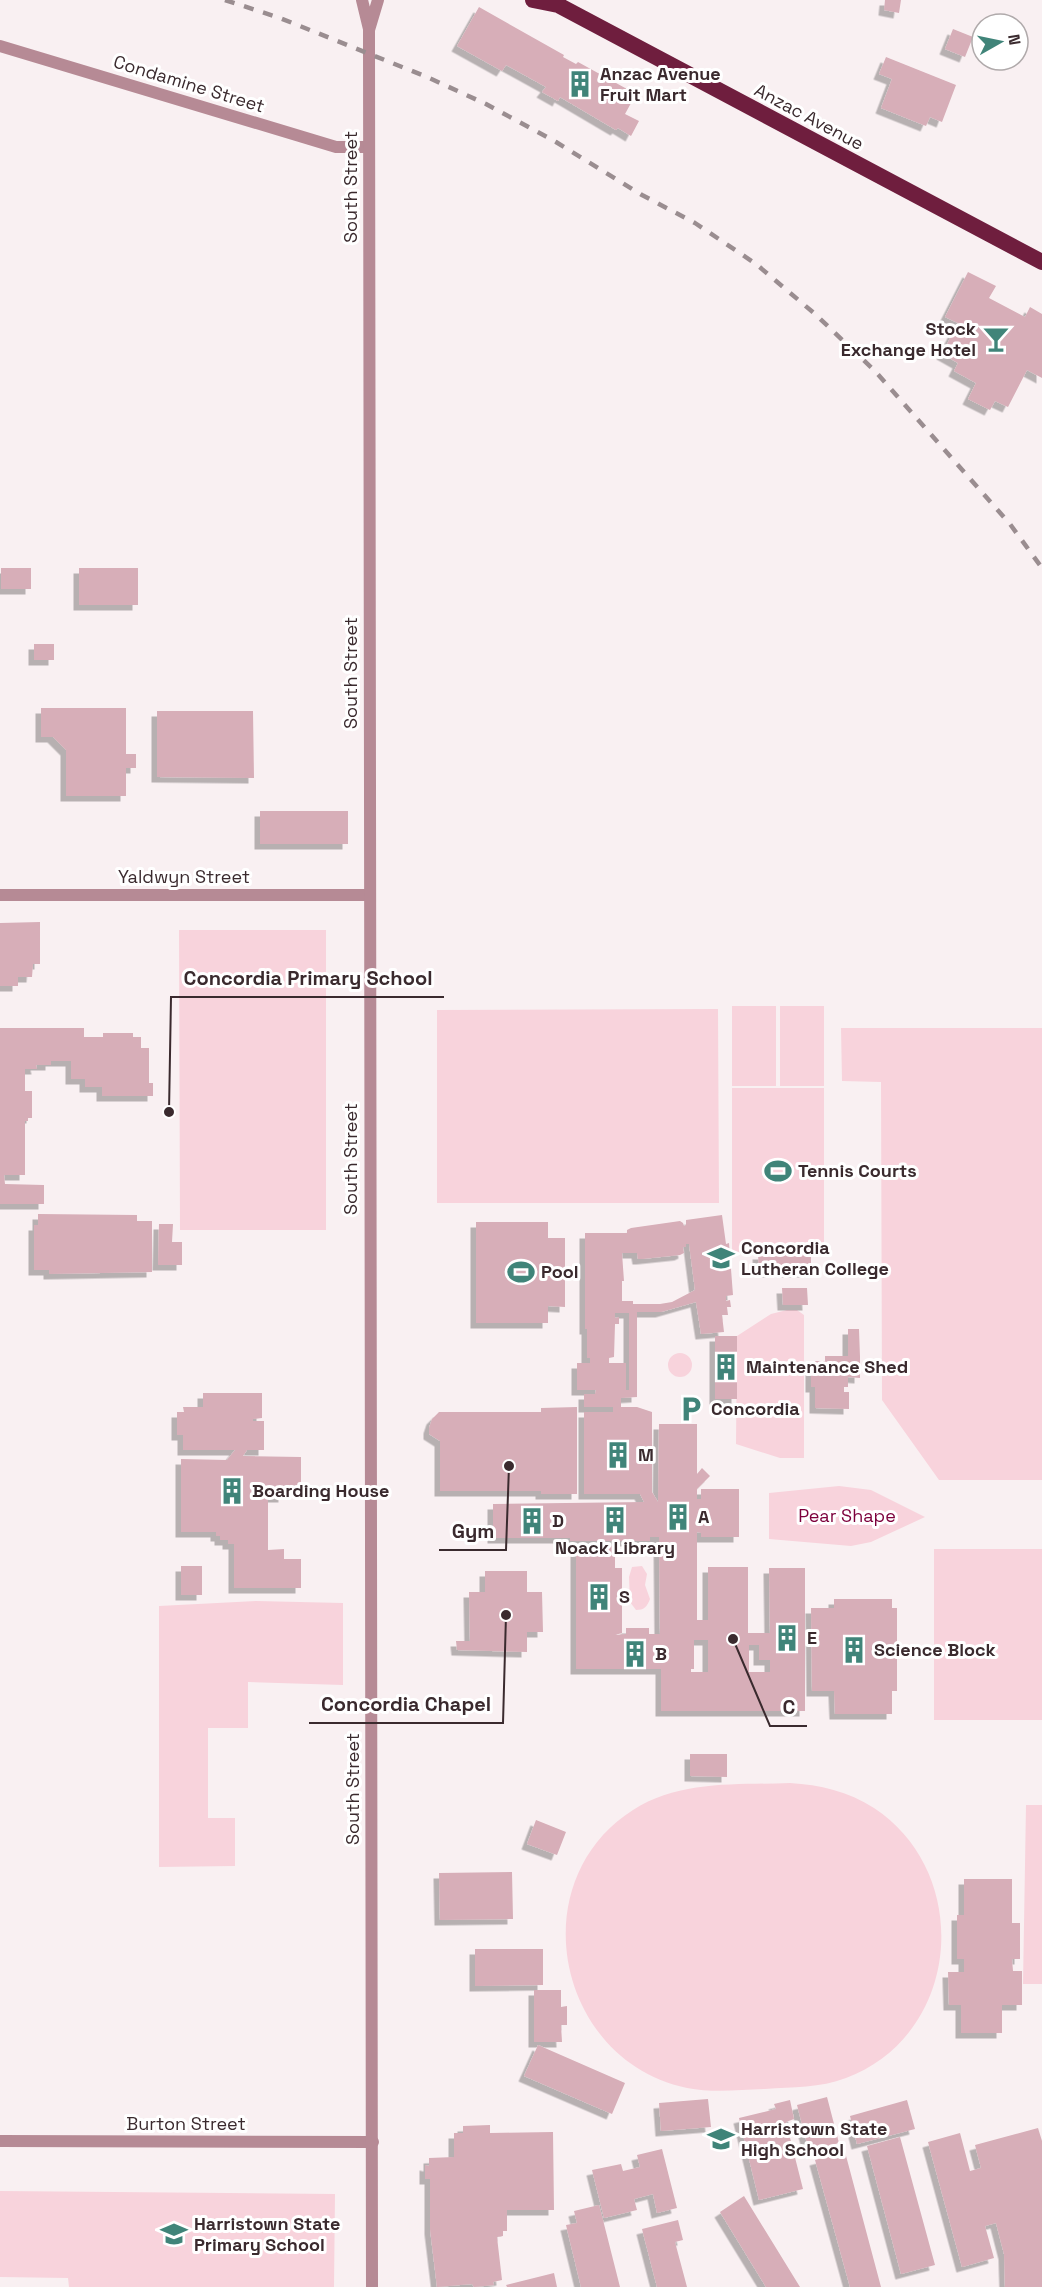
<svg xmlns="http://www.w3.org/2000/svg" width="1042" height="2287" viewBox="0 0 1042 2287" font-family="'Space Grotesk',sans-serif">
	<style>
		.green { fill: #f8d3dc }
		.building { fill: #d7aeb8; fill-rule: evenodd; filter: url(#shadow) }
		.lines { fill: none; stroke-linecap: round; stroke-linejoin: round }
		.minor { stroke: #b68a95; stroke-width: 12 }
		.tertiary { stroke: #b68a95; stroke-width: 12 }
		.trunk { stroke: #6f1e3e; stroke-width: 16 }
		.rail { stroke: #9a8d90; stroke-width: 4.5; stroke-dasharray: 10 10; stroke-linecap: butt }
		.labels { text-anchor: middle; stroke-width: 6; stroke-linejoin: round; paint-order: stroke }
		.poi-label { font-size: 18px; font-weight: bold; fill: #3a2a2e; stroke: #fff; text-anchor: start }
		.street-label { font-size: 18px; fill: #3a2a2e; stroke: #fff }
		.park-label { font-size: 18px; fill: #7c013c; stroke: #fff }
		.leader { fill: none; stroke: #3a2a2e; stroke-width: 2 }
		.callout-dot { fill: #3a2a2e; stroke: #fff; stroke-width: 2 }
		.callout-label { font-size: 20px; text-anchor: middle; font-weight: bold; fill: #3a2a2e; stroke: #fff; stroke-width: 6; stroke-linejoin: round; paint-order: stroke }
	</style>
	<defs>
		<filter id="shadow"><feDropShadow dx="-5.5" dy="5.5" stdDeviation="0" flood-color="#0004"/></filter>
	</defs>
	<rect width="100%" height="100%" fill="#f9f0f2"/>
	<path class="green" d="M179 930H326V1230H180Z
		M732 1006H776V1086H732Z
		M780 1006H824V1086H780Z
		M718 1009 719 1203H437V1010Z
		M841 1028H1042V1480H939L882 1400 881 1082 842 1081Z
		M732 1088H824V1254H732Z
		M787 1310H797L804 1315V1458H780L736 1444 737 1336 771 1314Z
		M668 1365a12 12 0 1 1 24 0a12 12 0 1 1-24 0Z
		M839 1486 871 1490 925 1517 871 1542 851 1546 769 1539V1493Z
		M934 1549H1042V1720H934Z
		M642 1566 647 1574 645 1585 650 1599C647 1607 644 1610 636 1610L630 1602 629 1577 632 1567Z
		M256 1601 343 1603V1685L248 1682V1728H208V1818H235V1866L159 1867V1606Z
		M790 1783C820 1785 848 1791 874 1808 974 1874 961 2035 846 2078 820 2088 793 2087 765 2089 739 2090 712 2093 687 2088 557 2061 520 1882 633 1810 680 1780 737 1785 790 1783Z
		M1026 1805H1042V1984H1023Z
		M0 2191 335 2194 334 2287H69L68 2278 0 2277Z"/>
	<path class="building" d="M885 0H901L899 13 884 10Z
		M479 7 564 55 563 57 576 64 578 62 636 94 625 114 639 121 631 136 618 128 616 130 560 97 558 101 542 92 546 87 506 65 502 71 457 46Z
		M953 29 973 37 965 57 945 49Z
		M886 57 956 85 942 122 930 117 926 126 881 108 892 79 879 74Z
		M968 272 996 286 989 298 1025 317 1030 307 1042 314V378L1027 370 1008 407 995 401 990 410 968 399 976 383 954 371 958 363 942 354 958 323 945 317Z
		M1 568H31V589H1Z
		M79 568H138V605H79Z
		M34 644H54V660H34Z
		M41 708H126V754H136V768H126V796H66V750L53 737H41Z
		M157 711H253L254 778 157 777Z
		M260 811H348V844H260Z
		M40 922V964H33L32 977H18V986H0V923Z
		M0 1028H84V1037H103V1033H133V1037H141V1048H149V1083H153V1096H102V1087H85V1079H71V1061H51V1065H36L37 1069H25V1091H32V1118H28V1121H25V1175H4L5 1184 44 1185V1204H0Z
		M38 1214 137 1215V1221H152V1272L49 1274V1270H34V1225H38Z
		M722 1215 726 1244 729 1243 733 1295 726 1296V1301L730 1300 731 1307H727L728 1315H722L724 1332 701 1334 696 1302 661 1312H637V1397L621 1398V1407H637L652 1412V1492L658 1502 659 1424H697V1474L702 1468 710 1476 697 1489V1499H701V1489H739V1537H701V1533L697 1532V1620H708V1567H748V1633H770L769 1568H805V1711H661V1669H576V1546H615V1568H622V1633L615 1635 626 1634V1628H649V1634H660L659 1537H650V1541H570V1538H493V1504L644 1502 640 1494H584V1412H613V1407H584V1394H595L596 1390H577V1363H590V1358H587V1329H585V1233H627V1230L631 1228 680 1221 683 1223 684 1226 686 1225V1220ZM686 1244H689L695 1290 672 1302 660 1304H633V1301H622V1281H624L622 1253H637L638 1259H642L680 1255 684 1253 683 1247H686ZM615 1313H629V1390H626V1363H609V1358L614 1357 615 1324H619V1317L615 1318ZM694 1640H708V1672H691V1669H694ZM749 1645H759V1660H770V1672H749Z
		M476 1222H548V1238H565V1307L548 1306V1323H476Z
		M159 1224H173L172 1242H182V1265H158Z
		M758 1254H811V1272H759Z
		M782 1288H807L808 1305H783Z
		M848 1329H859L860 1357V1378L848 1377V1387H844V1392H849V1409L815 1408V1387H811V1369H815V1361H825V1356H848Z
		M715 1336H737V1399H715Z
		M203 1393H262V1418L253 1419V1421H264V1450H247L243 1456 301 1457V1486H283L284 1497H268V1550L284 1549V1559H301V1588H234V1544H228V1540H220V1536H216V1532H181V1459L227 1460 235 1450H183V1435H177V1412H184L183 1407H203Z
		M577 1407V1494H541V1491H440V1441L429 1434V1428L432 1419 439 1412H541V1408Z
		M181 1566H202V1595H181Z
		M485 1571H527V1592H542L543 1632H527V1652L457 1650 456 1641H470L469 1592H485Z
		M834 1599H892V1608H897V1691H892V1714H835L834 1691H812L811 1608H834Z
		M690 1754H727V1777L690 1776Z
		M536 1820 566 1832 557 1855 527 1844Z
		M512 1872 513 1919 440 1920 439 1873Z
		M964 1879H1012V1923H1020V1959H1012L1013 1971H1022V2005H1002V2033H961V2005H949L948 1972H964V1959H957V1915H964Z
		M475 1949H543V1985L475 1986Z
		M534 1990H561V2007L567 2006V2025H561L562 2042H534Z
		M538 2045 625 2083 612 2114 524 2076Z
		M827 2097 839 2143 809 2151 797 2105Z
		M708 2099 711 2127 661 2131 659 2103Z
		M790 2100 794 2119 786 2122 803 2189 759 2200 739 2118 776 2109 774 2104Z
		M907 2100 915 2129 857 2144 850 2116Z
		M490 2125V2133L553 2132 554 2210H507V2231H503V2236L497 2237 502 2280 493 2282 494 2285 474 2287 472 2284 437 2287 430 2229V2179H425V2165L429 2166V2158L454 2157V2133H463V2126Z
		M1038 2128 1042 2141V2287H1005L1004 2254 996 2223 985 2226 994 2258 962 2267 928 2142 960 2133 970 2171 981 2168 975 2145Z
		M900 2137 935 2265 901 2274 867 2146Z
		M662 2149 677 2208 657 2213 653 2194 634 2199 637 2210 604 2218 592 2170 621 2164 623 2171 640 2167 637 2155Z
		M845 2152 881 2287H850L815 2160Z
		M744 2196 800 2287H766L720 2212Z
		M599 2205 602 2216 620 2287H581L566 2225 577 2223 574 2211Z
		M678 2220 683 2240 675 2242 687 2287H657L642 2229Z
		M554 2273 557 2287H507L506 2285Z"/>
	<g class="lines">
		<path class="minor" d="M0 46 336 147H369
			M0 895H369
			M0 2141 373 2142"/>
		<path class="tertiary" d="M362 0 369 29
			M372 2287 369 44V30L378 0"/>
		<path class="trunk" d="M533 0 558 5
			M553 0 558 5 1042 262"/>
		<path class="rail" d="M225 0 280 18 427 77 486 104 556 142 642 195 695 223 756 264 815 314 875 371 1010 524 1042 568"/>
	</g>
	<defs>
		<symbol id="building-bare" viewBox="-9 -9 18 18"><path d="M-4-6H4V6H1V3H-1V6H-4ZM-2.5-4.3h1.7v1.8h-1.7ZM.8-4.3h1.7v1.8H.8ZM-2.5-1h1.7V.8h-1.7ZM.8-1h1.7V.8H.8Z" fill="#408479" stroke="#fff" stroke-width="2.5" paint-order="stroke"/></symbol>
		<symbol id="bar-bare" viewBox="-9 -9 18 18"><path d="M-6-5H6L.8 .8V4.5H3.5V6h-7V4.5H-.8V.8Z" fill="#408479" stroke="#fff" stroke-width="2.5" paint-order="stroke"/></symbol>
		<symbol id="stadium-bare" viewBox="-9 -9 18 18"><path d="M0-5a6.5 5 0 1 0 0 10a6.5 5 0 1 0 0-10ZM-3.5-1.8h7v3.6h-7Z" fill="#408479" stroke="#fff" stroke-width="2.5" paint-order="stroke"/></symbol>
		<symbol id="school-bare" viewBox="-9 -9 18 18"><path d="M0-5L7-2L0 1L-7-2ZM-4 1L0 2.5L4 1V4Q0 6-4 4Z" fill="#408479" stroke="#fff" stroke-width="2.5" paint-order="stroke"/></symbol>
		<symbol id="parking-bare" viewBox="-9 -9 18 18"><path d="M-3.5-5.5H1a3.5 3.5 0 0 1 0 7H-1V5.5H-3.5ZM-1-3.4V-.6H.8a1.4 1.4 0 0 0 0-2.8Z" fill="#408479" stroke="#fff" stroke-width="2.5" paint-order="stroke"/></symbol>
	</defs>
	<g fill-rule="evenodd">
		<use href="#building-bare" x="561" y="65" width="38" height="38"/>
		<use href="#bar-bare" x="977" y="320" width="38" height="38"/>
		<use href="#stadium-bare" x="759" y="1152" width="38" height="38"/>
		<use href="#school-bare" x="702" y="1239" width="38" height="38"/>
		<use href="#stadium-bare" x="502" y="1253" width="38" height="38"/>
		<use href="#building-bare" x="707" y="1348" width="38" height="38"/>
		<use href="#parking-bare" x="672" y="1390" width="38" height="38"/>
		<use href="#building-bare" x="599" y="1436" width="38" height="38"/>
		<use href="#building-bare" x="213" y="1472" width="38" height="38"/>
		<use href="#building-bare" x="659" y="1498" width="38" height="38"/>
		<use href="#building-bare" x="596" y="1501" width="38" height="38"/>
		<use href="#building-bare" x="513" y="1502" width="38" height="38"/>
		<use href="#building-bare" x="580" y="1578" width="38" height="38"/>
		<use href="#building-bare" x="768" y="1619" width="38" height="38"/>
		<use href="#building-bare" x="835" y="1631" width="38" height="38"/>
		<use href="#building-bare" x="616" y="1635" width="38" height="38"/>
		<use href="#school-bare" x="702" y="2120" width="38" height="38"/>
		<use href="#school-bare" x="155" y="2215" width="38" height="38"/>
	</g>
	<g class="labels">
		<g class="poi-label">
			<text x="600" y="80">Anzac Avenue<tspan x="600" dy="21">Fruit Mart</tspan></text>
			<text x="976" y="335" text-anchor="end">Stock<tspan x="976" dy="21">Exchange Hotel</tspan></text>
			<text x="798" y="1177">Tennis Courts</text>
			<text x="741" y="1254">Concordia<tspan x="741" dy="21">Lutheran College</tspan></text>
			<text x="541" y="1278">Pool</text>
			<text x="746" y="1373">Maintenance Shed</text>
			<text x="711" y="1415">Concordia</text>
			<text x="638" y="1461">M</text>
			<text x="252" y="1497">Boarding House</text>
			<text x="698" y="1523">A</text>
			<text x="552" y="1527">D</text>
			<text x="615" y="1554" text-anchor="middle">Noack Library</text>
			<text x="619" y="1603">S</text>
			<text x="807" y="1644">E</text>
			<text x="874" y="1656">Science Block</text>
			<text x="655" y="1660">B</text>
			<text x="741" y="2135">Harristown State<tspan x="741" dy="21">High School</tspan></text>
			<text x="194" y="2230">Harristown State<tspan x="194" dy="21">Primary School</tspan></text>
		</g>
		<g class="street-label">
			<text transform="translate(189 84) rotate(17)" y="6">Condamine Street</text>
			<text transform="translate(809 117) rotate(28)" y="6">Anzac Avenue</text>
			<text transform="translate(351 187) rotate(-90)" y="6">South Street</text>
			<text transform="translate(351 673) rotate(-90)" y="6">South Street</text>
			<text x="184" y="883">Yaldwyn Street</text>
			<text transform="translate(351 1159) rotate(-90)" y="6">South Street</text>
			<text transform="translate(353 1789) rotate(-90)" y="6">South Street</text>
			<text x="186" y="2130">Burton Street</text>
		</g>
		<g class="park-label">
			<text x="847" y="1522">Pear Shape</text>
		</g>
	</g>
	<path class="leader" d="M169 1112L171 997H444M509 1466L506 1550H439M506 1615L503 1723H309M733 1639L770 1726H807"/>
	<g class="callout-dot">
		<circle cx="169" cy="1112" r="6"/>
		<circle cx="509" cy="1466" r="6"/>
		<circle cx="506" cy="1615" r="6"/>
		<circle cx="733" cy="1639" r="6"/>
	</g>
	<g class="callout-label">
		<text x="308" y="985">Concordia Primary School</text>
		<text x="473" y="1538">Gym</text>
		<text x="406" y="1711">Concordia Chapel</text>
		<text x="789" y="1714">C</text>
	</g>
	<g transform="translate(1000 42) rotate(81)"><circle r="28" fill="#ffffff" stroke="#b0aaab" stroke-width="1.5"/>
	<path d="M0-4.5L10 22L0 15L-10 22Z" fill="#408479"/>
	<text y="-9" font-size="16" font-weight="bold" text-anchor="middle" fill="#3a2a2e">N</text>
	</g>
</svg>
